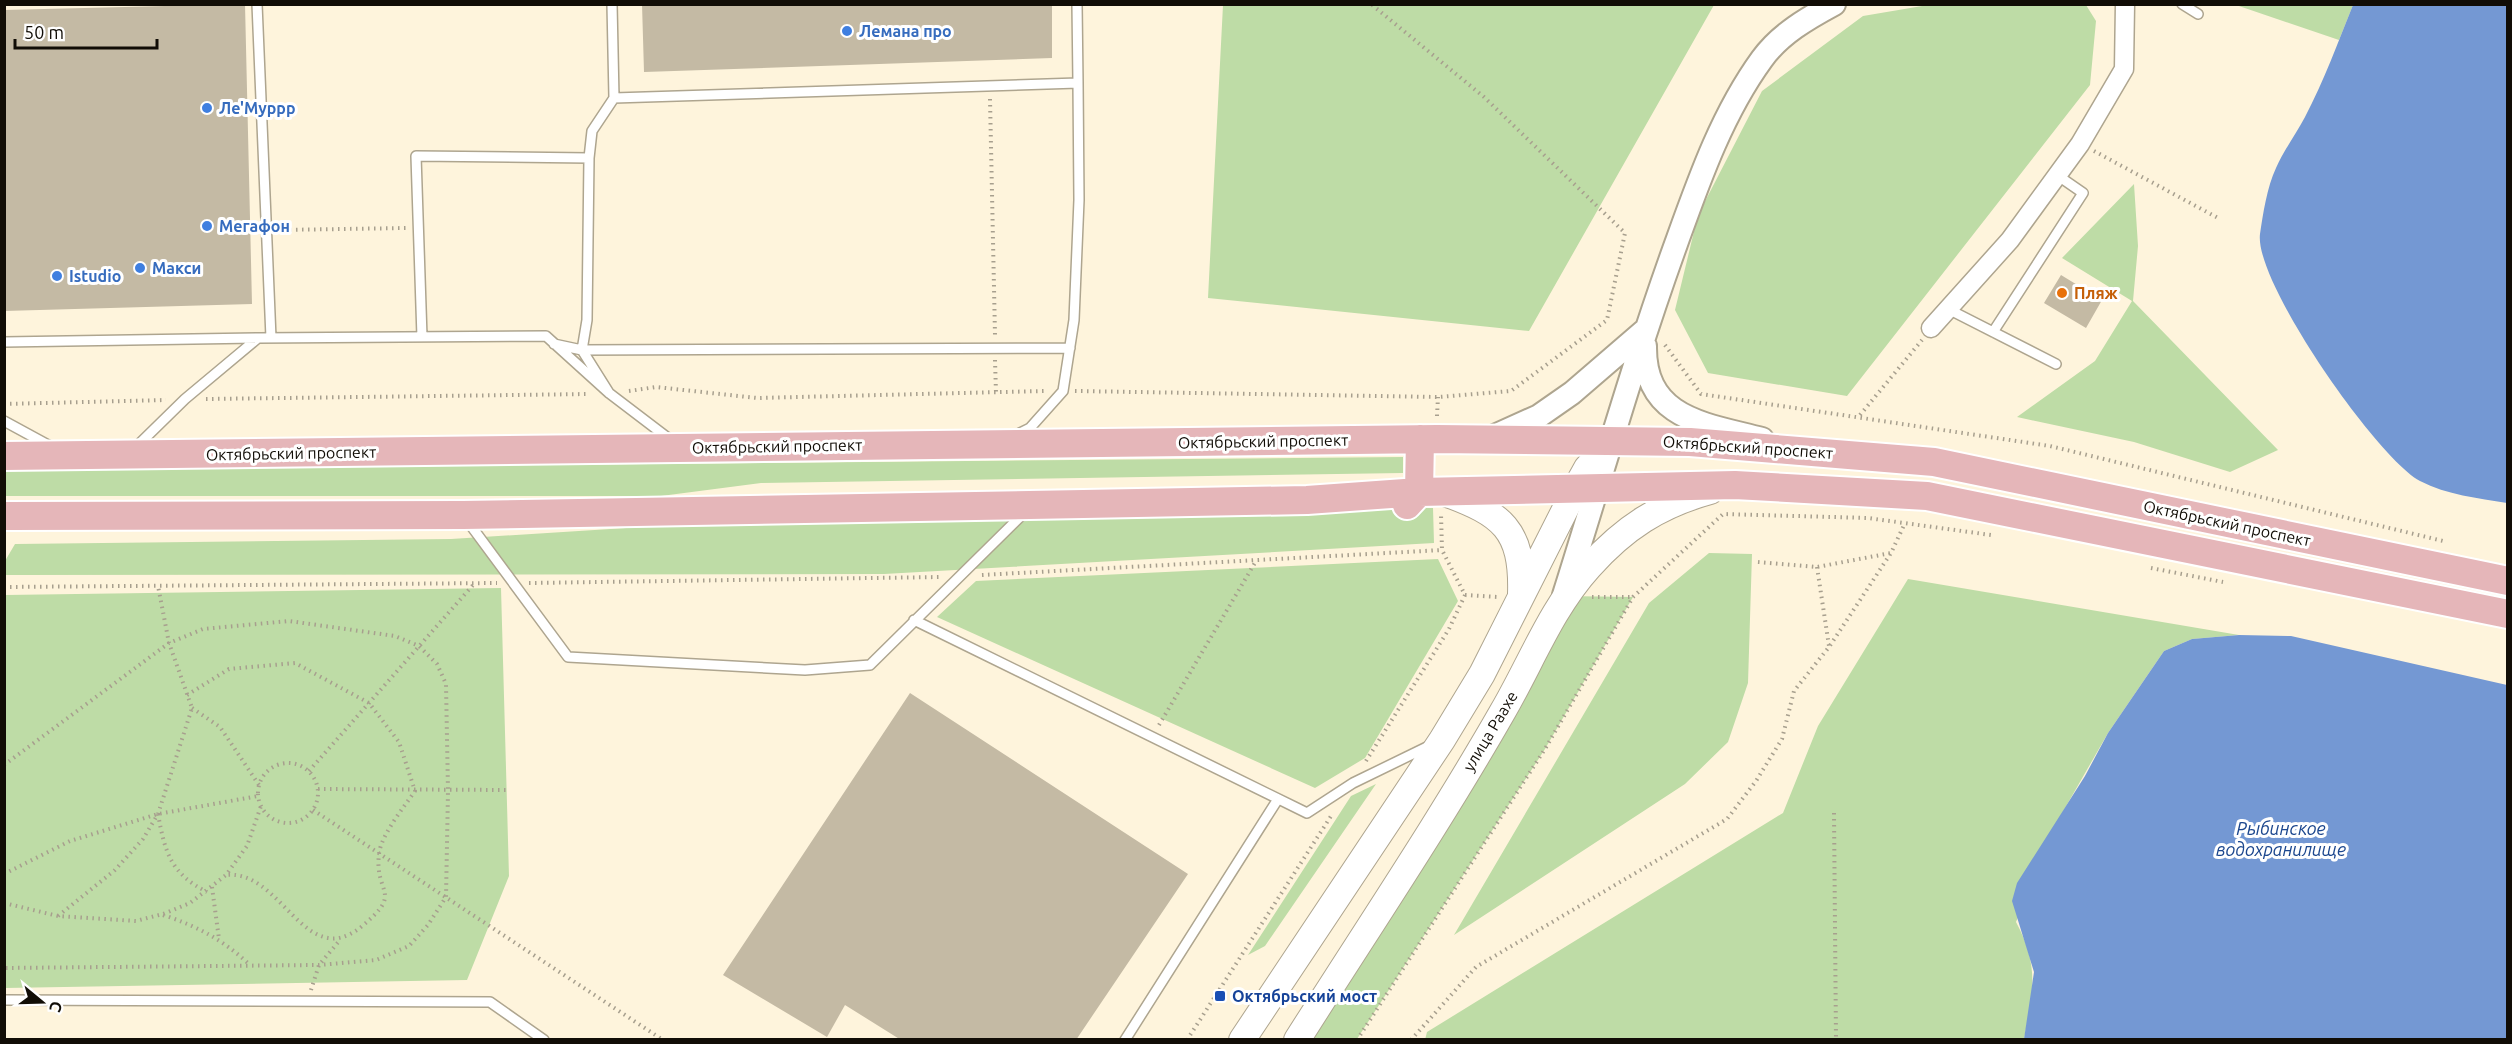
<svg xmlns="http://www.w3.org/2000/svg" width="2512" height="1044" viewBox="0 0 2512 1044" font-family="Ubuntu,sans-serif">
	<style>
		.green { fill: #bedca6 }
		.water { fill: #7498d3 }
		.building { fill: #c4baa4 }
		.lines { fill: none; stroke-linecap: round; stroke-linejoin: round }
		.service-casing { stroke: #aea58f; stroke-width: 12 }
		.minor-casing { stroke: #aea58f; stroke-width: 21 }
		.tertiary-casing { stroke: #aea58f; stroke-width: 26 }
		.secondary-casing { stroke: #aea58f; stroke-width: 28 }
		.primary-casing { stroke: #fff; stroke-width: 32 }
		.path { stroke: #a79f8e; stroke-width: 4; stroke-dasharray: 1.5 4.5; stroke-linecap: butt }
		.service { stroke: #fff; stroke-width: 9 }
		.minor { stroke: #fff; stroke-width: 18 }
		.tertiary { stroke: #fff; stroke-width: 22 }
		.secondary { stroke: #fff; stroke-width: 26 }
		.primary { stroke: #e5b6b9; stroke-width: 28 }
		.shop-dot { fill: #3f7fe0; stroke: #fff; stroke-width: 2 }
		.food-dot { fill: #e8710a; stroke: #fff; stroke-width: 2 }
		.transit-dot { fill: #1a4fb4; stroke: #fff; stroke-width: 2 }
		.labels { text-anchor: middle; stroke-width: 6; stroke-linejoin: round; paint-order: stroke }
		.shop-label { font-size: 16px; font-weight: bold; fill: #366cbe; stroke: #fff; text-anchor: start }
		.food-label { font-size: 16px; font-weight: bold; fill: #c56008; stroke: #fff; text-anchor: start }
		.street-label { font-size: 16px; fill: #110d06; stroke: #fff }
		.transit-label { font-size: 16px; font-weight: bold; fill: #164399; stroke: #fff; text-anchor: start }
		.water-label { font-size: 18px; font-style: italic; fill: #1c478e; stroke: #fff }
	</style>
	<rect width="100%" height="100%" fill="#fef4dc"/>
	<path class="green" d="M1223 5V4L1714 5 1529 331 1208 298Z
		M1928 5H2086L2096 21 2090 85 1847 396 1708 373 1675 310 1698 215 1762 91 1863 16Z
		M2236 5H2353L2339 40Z
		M2134 184 2138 246 2133 301 2278 450 2230 472 2134 442 2017 417 2095 361 2132 301 2062 258Z
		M1403 457V473L761 483 661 496H5L4 470Z
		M1305 507 1433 508 1434 543 884 574 5 575V561L15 544 451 539 830 515Z
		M1709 553 1752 554 1748 683 1728 742 1685 784 1454 935 1649 603Z
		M1438 559 1458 601 1365 758 1315 788 937 617 976 581Z
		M1908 579 2239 635 2192 639 2164 651 2108 733 2061 815 2016 922C2040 967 2033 992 2024 1039L1425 1040 1427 1032 1783 813 1818 726Z
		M501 588 509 876 467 980 5 988V595Z
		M1564 596 1633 597 1545 749 1357 1039 1297 1040Z
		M1376 784 1265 946 1248 955 1351 796Z"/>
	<path class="water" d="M2353 5H2507V503C2478 498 2447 495 2420 481 2377 458 2254 282 2260 234 2263 214 2267 187 2276 168 2284 150 2296 134 2305 117 2324 81 2338 42 2353 5Z
		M2239 635 2291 636 2507 685V1039H2024L2034 972 2012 901 2017 883 2085 776 2108 733 2164 651 2192 639Z"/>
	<path class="building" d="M245 4 252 304 4 311V10Z
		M642 4H1052V58L644 72Z
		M2061 275 2102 300 2086 328 2044 303Z
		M910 693 1188 874 1076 1040H901L845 1005 827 1037 723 975Z"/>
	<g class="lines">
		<defs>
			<path id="service" d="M257 4 271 338
				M612 4 614 98
				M1077 4 1078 83
				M2182 4 2198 14
				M1948 309 2056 364
				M1993 332 2083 193 2057 175
				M422 337 416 156 589 158
				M4 342 258 338
				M554 344 582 350 1070 348
				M609 393 582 350 587 320 589 158 592 131 614 98 1078 83 1079 200 1074 320 1063 391 1030 428 1018 434
				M4 421 50 446
				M136 447 185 399 258 338 546 336 609 393 672 441
				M466 519 568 657 805 670 870 665 1025 512
				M914 620 1307 813 1353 783 1429 746
				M4 1000 490 1002 544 1040
				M1125 1040 1278 799"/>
			<path id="minor" d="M1931 328 2010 240 2080 144 2124 69 2125 4"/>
			<path id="tertiary" d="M1645 346C1644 419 1705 424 1762 439
				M1490 438 1539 416 1572 393 1644 331
				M1564 595C1601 478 1634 360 1676 244 1699 180 1722 114 1762 59 1780 34 1808 18 1834 4"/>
			<path id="secondary" d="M1445 493C1502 514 1523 529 1521 594
				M1242 1040 1442 740 1482 674 1577 486 1587 468 1612 441
				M1297 1040C1366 931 1439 823 1503 711 1531 663 1551 609 1589 567 1624 528 1659 505 1710 491"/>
			<path id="primary" d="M4 456 1437 439 1690 442 1934 462 2508 581
				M1407 505 1419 492 1420 439
				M4 516 463 515 1307 500 1419 492 1735 485 1927 496 2508 614"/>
		</defs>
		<use href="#service" class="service-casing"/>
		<use href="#minor" class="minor-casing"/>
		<use href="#tertiary" class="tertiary-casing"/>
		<use href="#secondary" class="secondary-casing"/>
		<use href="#primary" class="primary-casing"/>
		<path class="path" d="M990 99 995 335
			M2094 151 2218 218
			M278 230 406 228
			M1665 345 1701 394 2050 446 2443 541
			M995 360 996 393
			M629 391 656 387 757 398 1044 391
			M1075 391 1438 397 1511 391 1607 320 1625 233 1484 97 1371 4
			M206 399 589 394
			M4 404 166 400
			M1860 415 1922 340
			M1437 416 1438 397
			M1758 562 1817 567 1891 553 1905 523
			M1817 567 1829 646
			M2151 568 2223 582
			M982 575 1442 550
			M529 583 941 577
			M4 587 497 583
			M1465 595 1498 597
			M1592 597H1633
			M187 695 229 669 295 663 369 703 399 742 415 791C404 807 381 835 379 854 374 895 405 891 361 927 304 972 282 869 226 875
			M192 708 220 727 259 785
			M1159 725 1256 561
			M1366 761 1449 629 1465 595 1442 550 1441 514
			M258 793a30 30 0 1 1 60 0a30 30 0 1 1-60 0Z
			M4 765 169 643 203 629 289 621 395 636 419 646 437 664 446 684 448 791 446 897 428 925 409 946 376 960 319 965 4 968
			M309 771 474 584
			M318 789 507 790
			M313 810 663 1040
			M1834 813 1836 1040
			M158 814C165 852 170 873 207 892
			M4 874 70 841 158 814 258 796
			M212 887 219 939
			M4 903 58 916 136 921 163 914 190 903 226 875 247 846 261 806
			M163 915C197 926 223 940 249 964
			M58 916 115 870 143 839 158 814 192 708 169 643 158 586
			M311 990 319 965 340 940
			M1187 1040 1333 813
			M1357 1040 1545 749 1633 597 1723 514 1868 518 1991 535
			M1411 1040 1476 967 1727 819 1756 781 1782 739 1794 691 1829 647 1891 553"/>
		<use href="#service" class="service"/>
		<use href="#minor" class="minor"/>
		<use href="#tertiary" class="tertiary"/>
		<use href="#secondary" class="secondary"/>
		<use href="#primary" class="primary"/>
	</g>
	<g class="shop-dot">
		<circle cx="847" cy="31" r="6"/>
		<circle cx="207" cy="108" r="6"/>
		<circle cx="207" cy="226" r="6"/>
		<circle cx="140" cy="268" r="6"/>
		<circle cx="57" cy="276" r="6"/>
	</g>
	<circle class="food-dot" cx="2062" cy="293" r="6"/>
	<rect class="transit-dot" x="1214" y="990" width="12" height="12" rx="3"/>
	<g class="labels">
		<g class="shop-label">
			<text x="859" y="37">Лемана про</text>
			<text x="219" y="114">Ле'Муррр</text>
			<text x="219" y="232">Мегафон</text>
			<text x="152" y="274">Макси</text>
			<text x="69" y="282">Istudio</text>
		</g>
		<g class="food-label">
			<text x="2074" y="299">Пляж</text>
		</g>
		<g class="street-label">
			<text transform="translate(1263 441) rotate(-1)" y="6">Октябрьский проспект</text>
			<text transform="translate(777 446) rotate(-1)" y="6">Октябрьский проспект</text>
			<text transform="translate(1748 447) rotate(4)" y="6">Октябрьский проспект</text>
			<text transform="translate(291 453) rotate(-1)" y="6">Октябрьский проспект</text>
			<text transform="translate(2227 523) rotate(12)" y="6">Октябрьский проспект</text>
			<text transform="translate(1490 731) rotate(-59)" y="6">улица Раахе</text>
		</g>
		<g class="transit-label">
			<text x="1232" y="1002">Октябрьский мост</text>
		</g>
		<g class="water-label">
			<text x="2281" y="835">Рыбинское<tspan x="2281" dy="21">водохранилище</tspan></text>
		</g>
	</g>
	<rect width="2512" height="1044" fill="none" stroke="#110d06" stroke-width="12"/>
	<g transform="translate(42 1002) rotate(109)" stroke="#ffffff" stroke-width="4.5" paint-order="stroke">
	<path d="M0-4.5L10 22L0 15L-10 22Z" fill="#110d06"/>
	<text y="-9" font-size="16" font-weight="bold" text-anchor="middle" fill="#110d06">С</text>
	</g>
	<path d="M15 39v9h142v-9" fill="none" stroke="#110d06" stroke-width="3"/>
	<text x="24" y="39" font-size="18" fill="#110d06" stroke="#ffffff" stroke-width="4.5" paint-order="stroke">50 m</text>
</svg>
